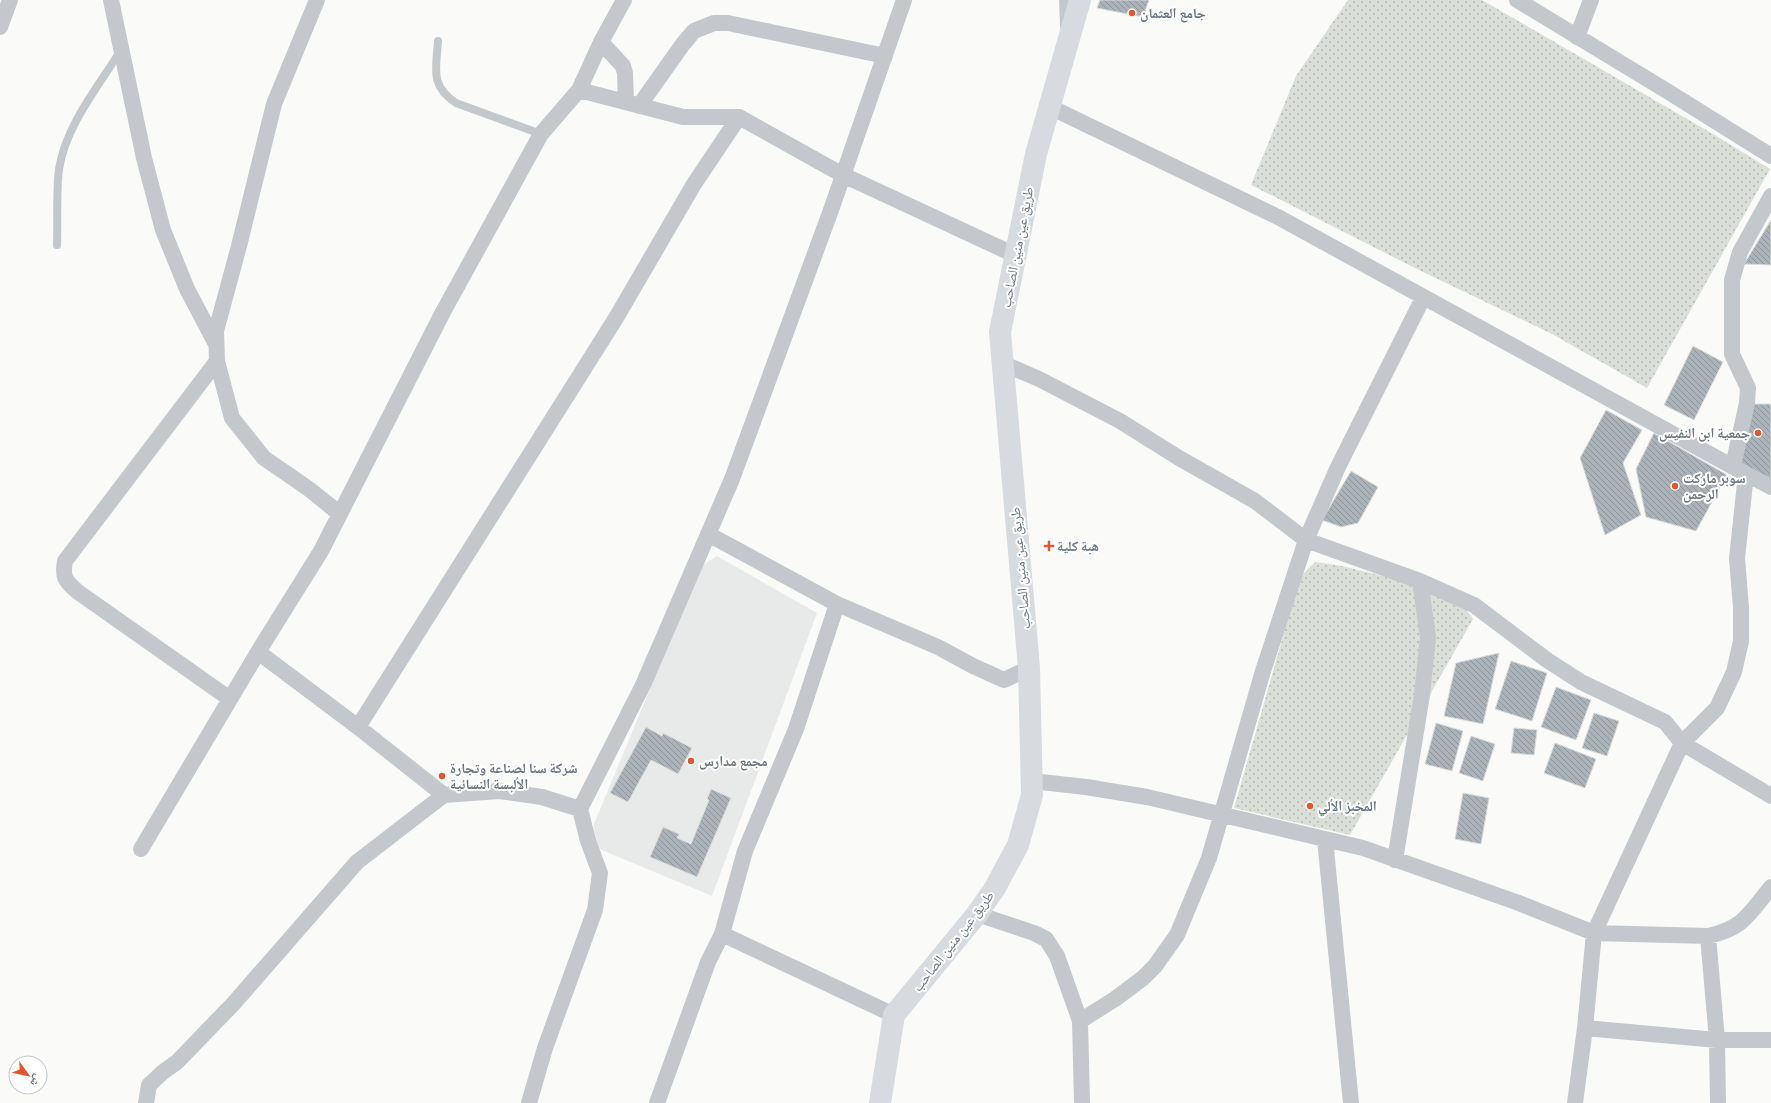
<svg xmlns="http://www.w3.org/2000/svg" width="1771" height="1103" viewBox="0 0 1771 1103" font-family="'PT Sans Narrow','Noto Naskh Arabic',sans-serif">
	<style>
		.built { fill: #e8e9e9 }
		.grass { fill: url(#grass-dots) }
		.building { fill: url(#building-back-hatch); stroke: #dcdcda }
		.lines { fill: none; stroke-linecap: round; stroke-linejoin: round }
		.service { stroke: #c3c8cc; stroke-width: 8 }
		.minor { stroke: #c3c8cc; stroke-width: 16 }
		.secondary { stroke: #d6dbdf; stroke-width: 22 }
		.poi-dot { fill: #e4572e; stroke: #fff; stroke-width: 1.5 }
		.labels { text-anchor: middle; stroke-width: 4; stroke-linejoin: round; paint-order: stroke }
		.poi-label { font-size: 14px; font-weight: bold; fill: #657683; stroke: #fff; text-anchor: start }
		.street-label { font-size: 14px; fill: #657683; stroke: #fff }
	</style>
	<defs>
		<pattern id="grass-dots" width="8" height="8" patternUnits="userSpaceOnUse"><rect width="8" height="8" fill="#dadfd7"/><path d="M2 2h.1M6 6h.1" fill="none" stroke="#b4b9b4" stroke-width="1.8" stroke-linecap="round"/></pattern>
		<pattern id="building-back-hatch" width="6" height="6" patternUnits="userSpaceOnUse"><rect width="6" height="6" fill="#aab3b9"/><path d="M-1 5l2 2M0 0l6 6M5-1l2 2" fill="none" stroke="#8e969c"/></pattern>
	</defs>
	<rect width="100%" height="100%" fill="#fafaf8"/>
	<path class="built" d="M717 556 817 613 712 896 597 848 592 838 594 824 701 566Z"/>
	<path class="grass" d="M1348 0H1482L1713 134 1770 169 1647 388 1552 334 1417 269 1251 185 1296 76Z
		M1315 562 1342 566 1411 583 1464 607 1473 619 1350 835 1234 808 1300 577Z"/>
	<path class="building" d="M1100 0H1149L1143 17 1097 8Z
		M1771 220V265L1744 264Z
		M1693 346 1723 362 1694 420 1664 405Z
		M1753 404H1771V480L1737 461Z
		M1606 410 1642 430 1623 463 1641 515 1605 535 1580 458Z
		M1654 433 1727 475 1696 531 1646 517 1636 469Z
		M1351 471 1378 487 1358 523 1341 527 1322 520Z
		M1499 653 1483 724 1444 716 1456 663Z
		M1511 661 1547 673 1532 721 1495 709Z
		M1556 687 1591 700 1576 740 1541 727Z
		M1594 713 1619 721 1607 756 1582 748Z
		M1436 723 1463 731 1452 771 1425 764Z
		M646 727 662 736 663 733 692 748 678 774 651 760 628 802 610 793Z
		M1514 728 1537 730 1534 755 1511 753Z
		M1471 736 1495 744 1483 781 1459 773Z
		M1555 743 1596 759 1585 788 1544 773Z
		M711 789 731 798 697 877 650 857 663 827 679 834 677 838 691 844 709 800 707 799Z
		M1463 793 1489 798 1481 844 1455 839Z"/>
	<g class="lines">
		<path class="service" d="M438 41C436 69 430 86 456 103L541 134
			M57 245C58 221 56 193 59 169 66 125 98 87 121 50"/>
		<path class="minor" d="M111 0 144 158 163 230 187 289 216 344
			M317 0 274 104 239 246 216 331 217 361 232 418 264 458 309 489 340 514
			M1067 0 1068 26
			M1517 0 1667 91 1771 156
			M0 27 10 0
			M1577 37 1591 0
			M601 42 623 66 625 73 626 102
			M579 90 601 42 624 0
			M639 106 683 44 694 31 714 23H728L885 56
			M1050 107 1278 217 1746 474 1737 558 1741 608V641L1734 672 1717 708 1682 743 1771 796
			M739 117 843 175 1015 255
			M217 361 65 561C62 577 65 581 78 592L230 699
			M1002 363 1039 379 1120 421 1179 458 1255 501 1306 540 1338 467 1423 298
			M1733 466 1747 403 1748 388 1732 354V280L1740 252 1771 196
			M1746 474 1771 487
			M708 534 837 604 938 647 973 666 1004 680 1029 668
			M358 727 444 795
			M1032 781 1086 787 1147 797 1363 848 1516 902 1594 933 1708 936C1744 928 1749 914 1771 887
			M1325 839 1351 1103
			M141 849 258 652 321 551 443 312 541 134 579 90 683 117H739L694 184 616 318 358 727 258 652
			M1395 860 1422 695 1428 637 1420 581
			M977 914 1034 933 1046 939 1057 956 1080 1021
			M722 934 894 1015
			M1708 936 1717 1040 1718 1103
			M1585 1028 1717 1040H1771
			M146 1103 149 1085 163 1072 177 1062 234 1003 357 862 444 795 499 791 542 797 580 809 643 685 732 479 831 210 904 0
			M529 1103 545 1048 595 910 600 873 588 841 580 809
			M657 1103 708 962 722 934 745 851 796 729 837 604
			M1082 1103 1080 1021 1115 999 1143 978 1155 966 1177 935 1209 858 1263 671 1306 540 1420 581 1474 605 1547 660 1581 682 1665 722 1682 743 1594 933 1585 1028 1575 1103"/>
		<path class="secondary" d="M880 1103 894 1015 977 914 995 888 1018 845 1032 795 1029 668 1000 332 1036 154 1080 0"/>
	</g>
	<g class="poi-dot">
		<circle cx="1132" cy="13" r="4"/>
		<circle cx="1758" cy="433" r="4"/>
		<circle cx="1675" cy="486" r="4"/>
		<path d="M1047 540h4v4h4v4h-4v4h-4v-4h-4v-4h4z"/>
		<circle cx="691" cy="761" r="4"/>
		<circle cx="442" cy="776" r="4"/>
		<circle cx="1310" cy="806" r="4"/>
	</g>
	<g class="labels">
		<g class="poi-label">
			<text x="1140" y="18">جامع العثمان</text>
			<text x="1750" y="438" text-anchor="end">جمعية ابن النفيس</text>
			<text x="1683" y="483">سوبر ماركت<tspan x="1683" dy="16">الرحمن</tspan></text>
			<text x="1057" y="551">هبة كلية</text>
			<text x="699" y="766">مجمع مدارس</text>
			<text x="450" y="773">شركة سنا لصناعة وتجارة<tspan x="450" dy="16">الألبسة النسائية</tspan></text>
			<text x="1318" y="811">المخبز الألي</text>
		</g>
		<g class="street-label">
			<text transform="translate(1017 247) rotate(-79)" y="5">طريق عين منين الصاحب</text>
			<text transform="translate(1020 568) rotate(-95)" y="5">طريق عين منين الصاحب</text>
			<text transform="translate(953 941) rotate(-52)" y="5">طريق عين منين الصاحب</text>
		</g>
	</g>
	<g transform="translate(28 1075) rotate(123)"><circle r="19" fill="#ffffff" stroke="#c1c8cd"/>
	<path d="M0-3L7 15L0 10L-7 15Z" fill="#e4572e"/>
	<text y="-6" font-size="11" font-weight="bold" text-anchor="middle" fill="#657683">ش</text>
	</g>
</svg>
